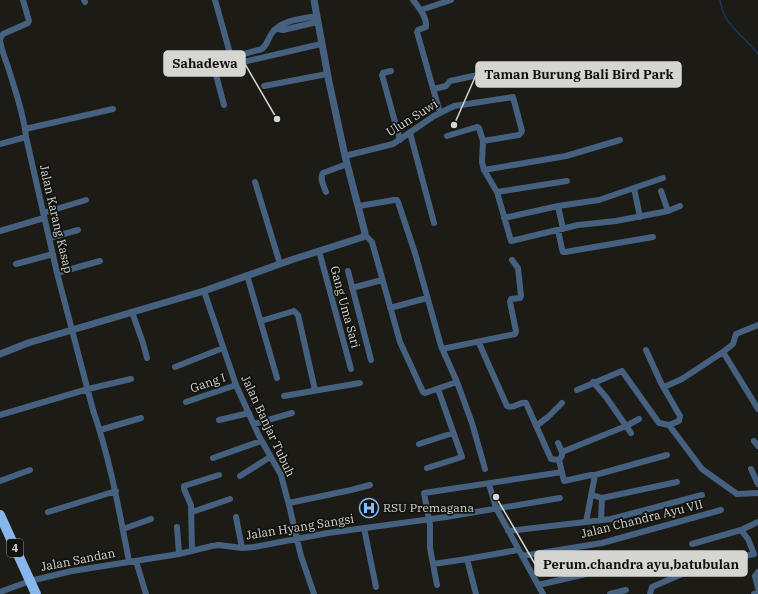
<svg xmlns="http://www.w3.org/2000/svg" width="758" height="594" viewBox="0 0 758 594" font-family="'IBM Plex Serif',serif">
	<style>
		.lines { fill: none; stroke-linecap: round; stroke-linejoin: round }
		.stream { stroke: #193859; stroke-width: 1.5 }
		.minor { stroke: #46617f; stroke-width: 6 }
		.tertiary { stroke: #46617f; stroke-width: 7 }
		.trunk { stroke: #86b6ec; stroke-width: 10 }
		.labels { text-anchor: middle; stroke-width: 3.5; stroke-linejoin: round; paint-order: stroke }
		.shield { fill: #12120e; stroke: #9a9a97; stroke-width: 1 }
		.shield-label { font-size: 11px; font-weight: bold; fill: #d5d5d2 }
		.street-label { font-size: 12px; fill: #d5d5d2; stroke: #12120e }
		.poi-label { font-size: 12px; fill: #d5d5d2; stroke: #12120e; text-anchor: start }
		.leader { fill: none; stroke: #d5d5d2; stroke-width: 1.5 }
		.callout-dot { fill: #d5d5d2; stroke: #12120e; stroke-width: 1.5 }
		.callout { fill: #d5d5d2; stroke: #d5d5d2; stroke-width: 1.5 }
		.callout-label { font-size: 13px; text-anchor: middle; font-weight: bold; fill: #111 }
	</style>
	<rect width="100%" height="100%" fill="#1c1b16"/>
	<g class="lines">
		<path class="stream" d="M720 0C724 27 743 34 758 54"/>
		<path class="minor" d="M84 0 85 2
			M215 0 231 57
			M413 0C419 8 427 17 426 27L418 30 417 32 440 113
			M421 10 451 0
			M278 29 283 30 317 22
			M0 39 3 34 28 23 29 21 23 0
			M0 40C1 49 5 58 8 67 15 90 24 114 26 137
			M200 66 262 49C268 44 268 38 272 33 281 20 302 19 316 16
			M391 71 383 73 382 75 400 140
			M264 86 327 74
			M434 89 446 86 450 81 506 69
			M224 105 215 71 217 68 321 44
			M25 129 113 109
			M410 133 434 223
			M447 136 477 127 479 128 483 141 482 162 484 170 497 192 511 241 578 225 616 221 668 211 680 206
			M0 144 26 137 57 273 93 410C110 459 119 510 129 561
			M345 156 393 144 434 116 454 106 513 97 522 131 521 133 519 135 483 141
			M484 170 566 156 620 140
			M255 182 280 264
			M634 188 640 217
			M661 191 668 211
			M326 192C324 186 319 179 323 173L347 164
			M497 192 567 181
			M359 206 394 200H397L398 202 415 253 441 346 457 382 472 423 485 469
			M43 213 86 200
			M504 218 558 206
			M563 229 558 206 599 200 663 178
			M558 230 562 249 563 252H565L653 237
			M0 231 44 218
			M365 235 372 242 400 342 423 392 425 393 457 382
			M50 238 78 230
			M319 251 351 369
			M16 264 53 254
			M348 271 371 360
			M57 273 100 261
			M247 275 277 378
			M352 288 382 280
			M204 291 236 385 259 436 281 475 290 509 301 556 314 594
			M390 308 427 298
			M132 312 143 343 147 358
			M261 321 294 311 298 315 315 390
			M479 343 507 406C514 410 519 401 526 403L551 459 559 460 564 481 591 475H595L667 455
			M442 349 515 334 516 331 510 302 511 299 520 298 521 296 518 268 512 260
			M723 352 733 344 736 334 758 325
			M175 367 223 348
			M593 382 606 397 631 433
			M664 387 682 379 723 352 758 409
			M577 390 622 371 659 423 669 425 679 421 680 416 661 383 646 350
			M284 396 360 383
			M186 402 236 385
			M0 415 88 389 131 379
			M219 420 249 413
			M254 424 292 413
			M669 425 702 469 737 494 758 493
			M536 426 548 417 562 403
			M100 430 141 418
			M754 441 758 446
			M558 443 562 452
			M419 444 453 433
			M213 458 261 441
			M559 460 562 456V452L626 426 639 419
			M427 468 462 457 438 389
			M751 469 758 484
			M240 476 270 457
			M0 481 30 470
			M489 484 496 508 543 594
			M592 495 602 498 677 482
			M289 503 351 490 370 485
			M48 512 116 491
			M192 512 230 499
			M236 517 242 548
			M601 520 602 498
			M586 522 595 475
			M177 527 179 554
			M364 528 376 587
			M123 529 151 519
			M508 531 611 519 702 495
			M692 544 741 530
			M192 550 191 505 184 489V486L219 475
			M522 556 602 543 721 510
			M467 559 476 594
			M136 561 146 594
			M433 564 467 559 518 550
			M758 572 755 576 758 588
			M437 585 430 548V525L424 493 562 472
			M538 585 608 569
			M0 592 30 581 72 571 179 554 212 546 219 545 242 548 254 547 328 533 446 517 560 498
			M610 594 626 590
			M650 594 652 587 696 568 728 559 754 554 748 539 741 530 758 522
			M754 594 758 593"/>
		<path class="tertiary" d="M0 354 28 343 204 291 291 260 363 237 365 233 345 156 329 82 314 0"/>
		<path class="trunk" d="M0 515 36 594"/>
	</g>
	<defs>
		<symbol id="hospital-ring" viewBox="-11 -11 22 22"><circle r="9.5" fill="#12120e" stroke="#83bcfb" stroke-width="1.5"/><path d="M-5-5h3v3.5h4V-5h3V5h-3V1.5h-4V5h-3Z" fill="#83bcfb"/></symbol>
	</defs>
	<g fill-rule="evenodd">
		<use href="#hospital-ring" x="358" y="497" width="22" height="22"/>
	</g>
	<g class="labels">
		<rect class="shield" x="7" y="539" width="16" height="18" rx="3"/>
		<g class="shield-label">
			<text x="15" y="552">4</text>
		</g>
		<g class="street-label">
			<text transform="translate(412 118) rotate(-32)" y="4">Ulun Suwi</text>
			<text transform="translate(56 219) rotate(77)" y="4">Jalan Karang Kasap</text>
			<text transform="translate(345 307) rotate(75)" y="4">Gang Uma Sari</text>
			<text transform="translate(208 383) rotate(-19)" y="4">Gang I</text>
			<text transform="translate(268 426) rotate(65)" y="4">Jalan Banjar Tubuh</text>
			<text transform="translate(642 519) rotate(-14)" y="4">Jalan Chandra Ayu VII</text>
			<text transform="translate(300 527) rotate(-9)" y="4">Jalan Hyang Sangsi</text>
			<text transform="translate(78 560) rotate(-11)" y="4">Jalan Sandan</text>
		</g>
		<g class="poi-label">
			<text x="383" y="512">RSU Premagana</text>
		</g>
	</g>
	<path class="leader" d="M277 119L245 64M454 125L476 75M496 497L535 564"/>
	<g class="callout-dot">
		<circle cx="277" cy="119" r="4"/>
		<circle cx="454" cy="125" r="4"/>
		<circle cx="496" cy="497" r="4"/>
	</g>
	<g class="callout">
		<rect x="164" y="51" width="81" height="25" rx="4"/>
		<rect x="476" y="62" width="205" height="25" rx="4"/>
		<rect x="535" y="551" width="212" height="25" rx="4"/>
	</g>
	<g class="callout-label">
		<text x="205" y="68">Sahadewa</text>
		<text x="579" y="79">Taman Burung Bali Bird Park</text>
		<text x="641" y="569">Perum.chandra ayu,batubulan</text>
	</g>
</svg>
